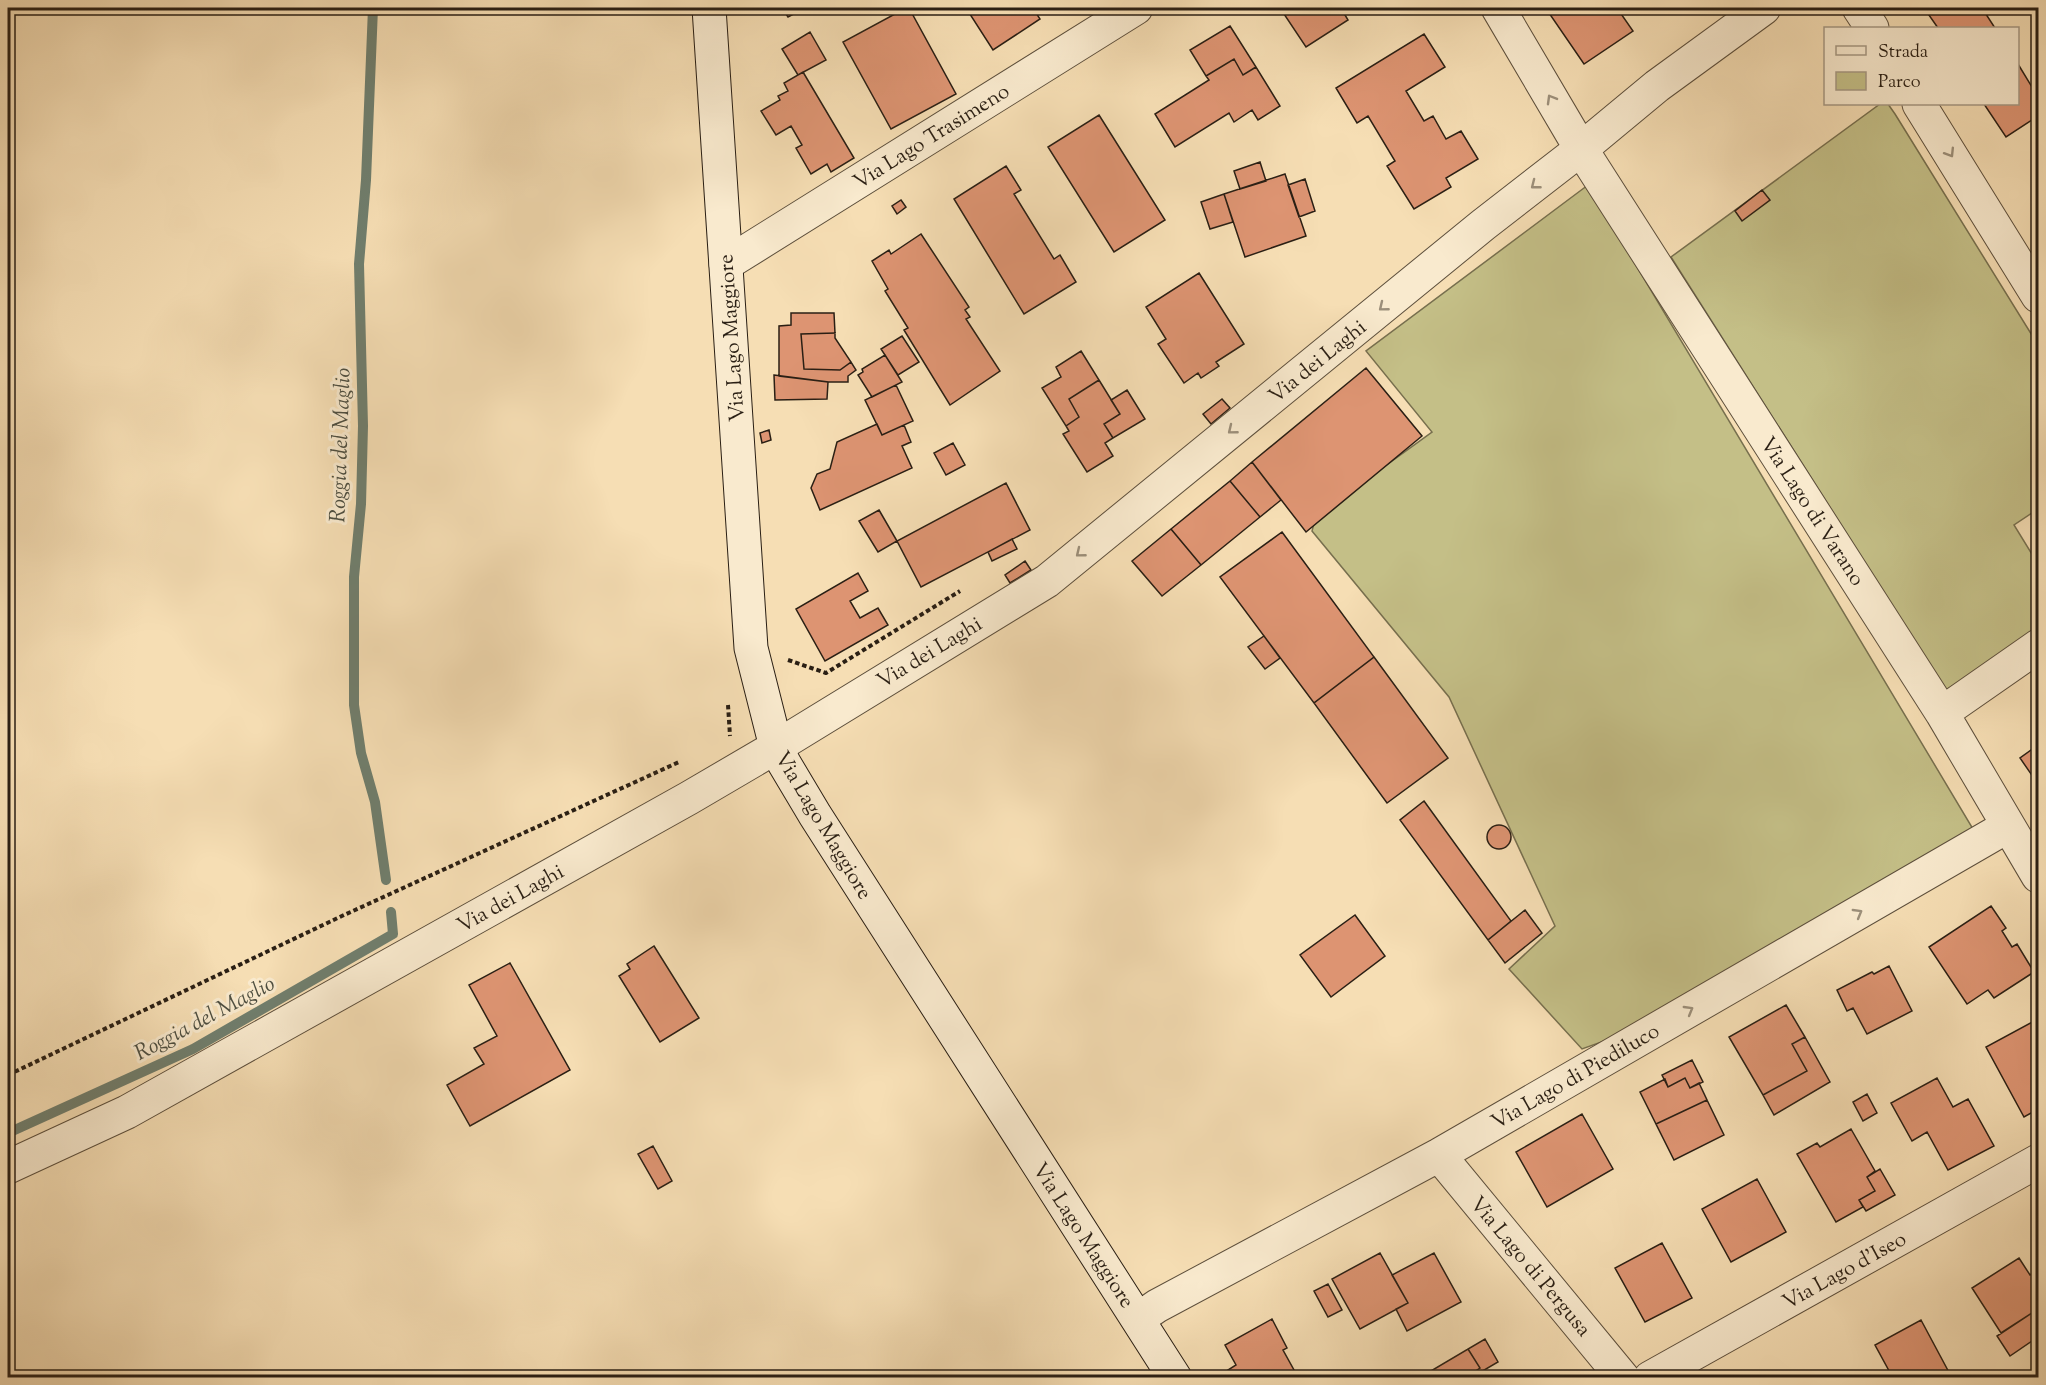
<svg xmlns="http://www.w3.org/2000/svg" width="2046" height="1385" viewBox="0 0 2046 1385" font-family="'Sorts Mill Goudy',serif">
	<style>
		.green { fill: #c4bf87; stroke: #776f4e; stroke-width: 1.5 }
		.lines { fill: none; stroke-linecap: round; stroke-linejoin: round }
		.stream { stroke: #707e6d; stroke-width: 10 }
		.building { fill: #dd9472; stroke: #2a1f14; stroke-width: 1.5 }
		.street-casing { stroke: #5d4f3c; stroke-width: 35 }
		.secondary-casing { stroke: #2a1f14; stroke-width: 35 }
		.path { stroke: #2a1f14; stroke-width: 4; stroke-dasharray: 4.5 3; stroke-linecap: butt }
		.street { stroke: #f9eace; stroke-width: 33 }
		.secondary { stroke: #f9eace; stroke-width: 33 }
		.oneway { stroke: #9c8f7a }
		.labels { text-anchor: middle; stroke-width: 6; stroke-linejoin: round; paint-order: stroke }
		.street-label { font-size: 21px; fill: #2a1f14; stroke: #f9eace }
		.water-label { font-size: 22px; font-style: italic; fill: #4d4e40; stroke: #f9eace }
	</style>
	<rect width="100%" height="100%" fill="#f6deb4"/>
	<filter id="stains"><feTurbulence type="fractalNoise" baseFrequency=".00333" numOctaves="4"/><feColorMatrix values="0 0 0 0 .2 0 0 0 0 .09 0 0 0 0 .02 0 0 0 .5 -.17"/></filter>
	<radialGradient id="worn" r=".72"><stop offset=".6" stop-color="#630" stop-opacity="0"/><stop offset="1" stop-color="#630" stop-opacity=".3"/></radialGradient>
	<path class="green" d="M1880 104H1888L1895 114 2038 345V509L2014 525 2038 564V633L1948 689H1945L1671 257Z
		M1588 185 1973 829 1677 1015 1582 1049 1509 969 1555 926 1449 697 1312 531 1316 516 1432 432 1366 351Z"/>
	<g class="lines">
		<path class="stream" d="M373 8 366 180 359 264 363 426 361 504 354 577V705L361 753 375 802 386 880
			M8 1133 193 1049 393 934 391 912"/>
	</g>
	<path class="building" d="M782 8H805L788 17Z
		M906 8H909L956 94 891 129 843 42Z
		M966 8H1033L1040 19 993 50Z
		M1280 8H1357L1345 15 1348 20 1306 47Z
		M1557 8H1617L1633 31 1584 64 1549 13Z
		M1924 8H1982L1995 28H1938Z
		M1230 26 1256 67 1243 75 1234 59 1206 76 1190 50Z
		M810 32 826 60 798 75 782 49Z
		M1424 34 1445 67 1406 91 1424 121 1433 116 1446 139 1461 131 1478 159 1446 178 1451 187 1414 209 1387 166 1395 161 1368 116 1357 123 1336 88Z
		M1234 59 1243 75 1256 67 1280 106 1258 120 1252 110 1234 122 1229 113 1175 147 1155 114 1209 80 1206 76Z
		M2018 64 2038 97V116L2006 137 1984 104H2018Z
		M803 72 854 158 831 172 827 164 811 174 796 148 802 145 791 126 776 135 761 111 780 100 778 96 788 91 784 83Z
		M1099 115 1165 220 1114 252 1048 147Z
		M1260 162 1266 181 1240 189 1234 171Z
		M1006 166 1021 190 1014 194 1054 259 1060 255 1076 282 1024 314 954 199Z
		M1285 174 1306 236 1245 257 1224 194Z
		M1305 179 1315 211 1299 217 1288 185Z
		M1762 190 1770 200 1742 221 1735 211Z
		M1224 194 1233 222 1210 229 1201 202Z
		M901 200 906 207 897 214 892 206Z
		M921 234 969 307 965 310 970 317 966 319 1000 371 950 405 904 330 908 328 885 291 888 289 872 261 889 250 891 254Z
		M1199 273 1244 344 1216 362 1219 366 1201 378 1198 373 1184 383 1158 344 1166 339 1146 307Z
		M791 313H834L835 333 801 334 804 369 840 370 851 362 856 370 848 376V382H828L779 376V326L791 325Z
		M835 333V338L851 362 840 370 804 369 801 334Z
		M902 336 919 362 898 375 881 349Z
		M1081 351 1099 380 1069 399 1079 417 1066 426 1042 388 1061 377 1056 367Z
		M885 355 902 382 872 397 858 375 863 372 862 369Z
		M1366 368 1422 436 1306 532 1252 462Z
		M774 375 828 382 827 399 775 400Z
		M1099 380 1120 414 1104 424 1113 438 1105 443 1113 456 1087 472 1063 434 1069 431 1066 426 1079 417 1069 399Z
		M896 385 913 421 882 435 865 400Z
		M1127 390 1145 419 1113 438 1104 424 1120 414 1111 400Z
		M1222 399 1230 408 1211 424 1203 414Z
		M877 424 882 435 904 425 911 442 902 446 912 468 820 510 811 488 817 474 830 469 837 442Z
		M769 430 771 440 762 443 760 433Z
		M953 443 965 465 946 475 934 453Z
		M1252 462 1281 500 1260 517 1230 481Z
		M1230 481 1260 517 1201 565 1171 529Z
		M1006 483 1030 530 921 587 897 541Z
		M879 510 897 541 878 552 859 521Z
		M1171 529 1201 565 1162 596 1132 561Z
		M1282 532 1374 657 1314 703 1220 577Z
		M1012 539 1017 549 992 561 988 552Z
		M1025 561 1031 570 1010 583 1005 575Z
		M858 573 868 591 850 601 860 618 878 608 888 625 825 661 796 609Z
		M1264 636 1280 658 1265 669 1248 647Z
		M1374 657 1448 758 1387 803 1314 703Z
		M2038 745V784L2020 758Z
		M1424 801 1511 921 1488 940 1400 820Z
		M1487 837a12 12 0 1 1 24 0a12 12 0 1 1-24 0Z
		M1991 906 2006 928 2002 931 2012 947 2017 944 2034 972 1994 998 1988 990 1967 1004 1929 947Z
		M1525 910 1542 933 1505 963 1488 940Z
		M1355 915 1385 956 1331 997 1300 955Z
		M654 946 699 1018 660 1042 619 976 630 969 627 964Z
		M510 963 570 1070 470 1126 447 1085 484 1064 474 1048 497 1036 469 985Z
		M1889 966 1912 1011 1867 1034 1853 1008 1847 1011 1837 990 1872 972 1874 974Z
		M1786 1005 1805 1037 1792 1044 1807 1071 1763 1095 1729 1037Z
		M2038 1019V1109L2024 1117 1986 1047Z
		M1805 1037 1830 1082 1774 1115 1763 1095 1807 1071 1792 1044Z
		M1692 1060 1703 1082 1690 1088 1685 1078 1668 1087 1662 1075Z
		M1685 1078 1690 1088 1699 1083 1707 1100 1656 1124 1640 1092 1665 1079 1668 1087Z
		M1937 1078 1953 1107 1968 1099 1994 1146 1948 1170 1927 1132 1912 1141 1891 1103Z
		M1867 1094 1877 1113 1863 1121 1853 1102Z
		M1707 1100 1724 1135 1674 1160 1656 1124Z
		M1582 1114 1613 1169 1547 1207 1516 1152Z
		M1851 1129 1875 1171 1867 1177 1875 1191 1859 1200 1863 1207 1836 1222 1797 1154 1817 1143 1820 1147Z
		M653 1146 672 1181 658 1189 638 1154Z
		M1880 1169 1895 1195 1866 1211 1859 1200 1875 1191 1867 1177Z
		M1757 1179 1786 1232 1731 1262 1702 1209Z
		M1662 1243 1692 1298 1645 1322 1615 1268Z
		M1380 1253 1408 1303 1360 1329 1332 1279Z
		M1434 1253 1461 1302 1407 1331 1396 1309 1408 1303 1392 1275Z
		M2019 1258 2030 1275 2038 1270V1309L2001 1333 1972 1288Z
		M1328 1284 1342 1310 1328 1317 1314 1291Z
		M2038 1309V1337L2010 1356 1997 1336Z
		M1272 1319 1287 1348 1283 1350 1294 1370 1280 1378H1221L1220 1375 1236 1365 1225 1345Z
		M1921 1320 1952 1378H1893L1875 1345Z
		M1485 1339 1498 1362 1479 1373 1482 1378H1465L1480 1368 1468 1349Z
		M1468 1349 1480 1368 1465 1378H1419Z"/>
	<g class="lines">
		<defs>
			<path id="street" d="M1498 8 1581 149 1942 713 2038 876
				M1859 8 1872 28
				M1919 104 2038 296
				M726 264 1136 8
				M1942 713 2038 646
				M1439 1155 1623 1378
				M8 1167 127 1112 689 798 776 747 1047 581 1483 225 1581 149 1657 86 1764 8
				M1138 1319 1157 1306 1439 1155 2008 826
				M1650 1378 2038 1161"/>
			<path id="secondary" d="M709 8 751 648 776 747 784 763 815 815 1175 1378"/>
		</defs>
		<use href="#street" class="street-casing"/>
		<use href="#secondary" class="secondary-casing"/>
		<path class="path" d="M788 660 826 673 960 591
			M728 705 730 736
			M8 1075 344 915 679 762"/>
		<use href="#street" class="street"/>
		<use href="#secondary" class="secondary"/>
	</g>
	<defs><path id="oneway-chevron" d="M-2-3.5L2.5 0L-2 3.5" fill="none" stroke-width="1.6" stroke-linecap="round" stroke-linejoin="round" transform="scale(1.5)"/></defs>
	<g class="oneway">
		<use href="#oneway-chevron" transform="translate(1551 99) rotate(-120)"/>
		<use href="#oneway-chevron" transform="translate(1950 153) rotate(58)"/>
		<use href="#oneway-chevron" transform="translate(1535 185) rotate(142)"/>
		<use href="#oneway-chevron" transform="translate(1383 307) rotate(141)"/>
		<use href="#oneway-chevron" transform="translate(1232 430) rotate(141)"/>
		<use href="#oneway-chevron" transform="translate(1080 553) rotate(141)"/>
		<use href="#oneway-chevron" transform="translate(1858 913) rotate(-30)"/>
		<use href="#oneway-chevron" transform="translate(1689 1010) rotate(-30)"/>
	</g>
	<g class="labels">
		<g class="street-label">
			<text transform="translate(931 136) rotate(-32)" y="7">Via Lago Trasimeno</text>
			<text transform="translate(731 338) rotate(-94)" y="7">Via Lago Maggiore</text>
			<text transform="translate(1317 361) rotate(-39)" y="7">Via dei Laghi</text>
			<text transform="translate(1813 511) rotate(57)" y="7">Via Lago di Varano</text>
			<text transform="translate(929 652) rotate(-31)" y="7">Via dei Laghi</text>
			<text transform="translate(824 825) rotate(59)" y="7">Via Lago Maggiore</text>
			<text transform="translate(510 898) rotate(-29)" y="7">Via dei Laghi</text>
			<text transform="translate(1575 1076) rotate(-30)" y="7">Via Lago di Piediluco</text>
			<text transform="translate(1084 1235) rotate(57)" y="7">Via Lago Maggiore</text>
			<text transform="translate(1531 1266) rotate(50)" y="7">Via Lago di Pergusa</text>
			<text transform="translate(1844 1270) rotate(-29)" y="7">Via Lago d'Iseo</text>
		</g>
		<g class="water-label">
			<text transform="translate(339 445) rotate(-88)" y="8">Roggia del Maglio</text>
			<text transform="translate(204 1017) rotate(-28)" y="8">Roggia del Maglio</text>
		</g>
	</g>
	<rect width="2046" height="1385" fill="none" stroke="#f6deb4" stroke-width="30"/>
	<rect x="9" y="9" width="2028" height="1367" fill="none" stroke="#2a1f14" stroke-width="3"/>
	<rect x="15" y="15" width="2016" height="1355" fill="none" stroke="#2a1f14" stroke-width="1.5"/>
	<rect x="1824" y="27" width="195" height="78" fill="#f9eace" stroke="#a69984" stroke-width="1.5"/>
	<rect x="1836" y="46" width="30" height="9" fill="#f9eace" stroke="#a69984" stroke-width="1.5"/>
	<text x="1878" y="57" font-size="18" fill="#2a1f14">Strada</text>
	<rect x="1836" y="72" width="30" height="18" fill="#c4bf87" stroke="#a69984" stroke-width="1.5"/>
	<text x="1878" y="87" font-size="18" fill="#2a1f14">Parco</text>
	<rect width="100%" height="100%" filter="url(#stains)"/>
	<rect width="100%" height="100%" fill="url(#worn)"/>
</svg>
